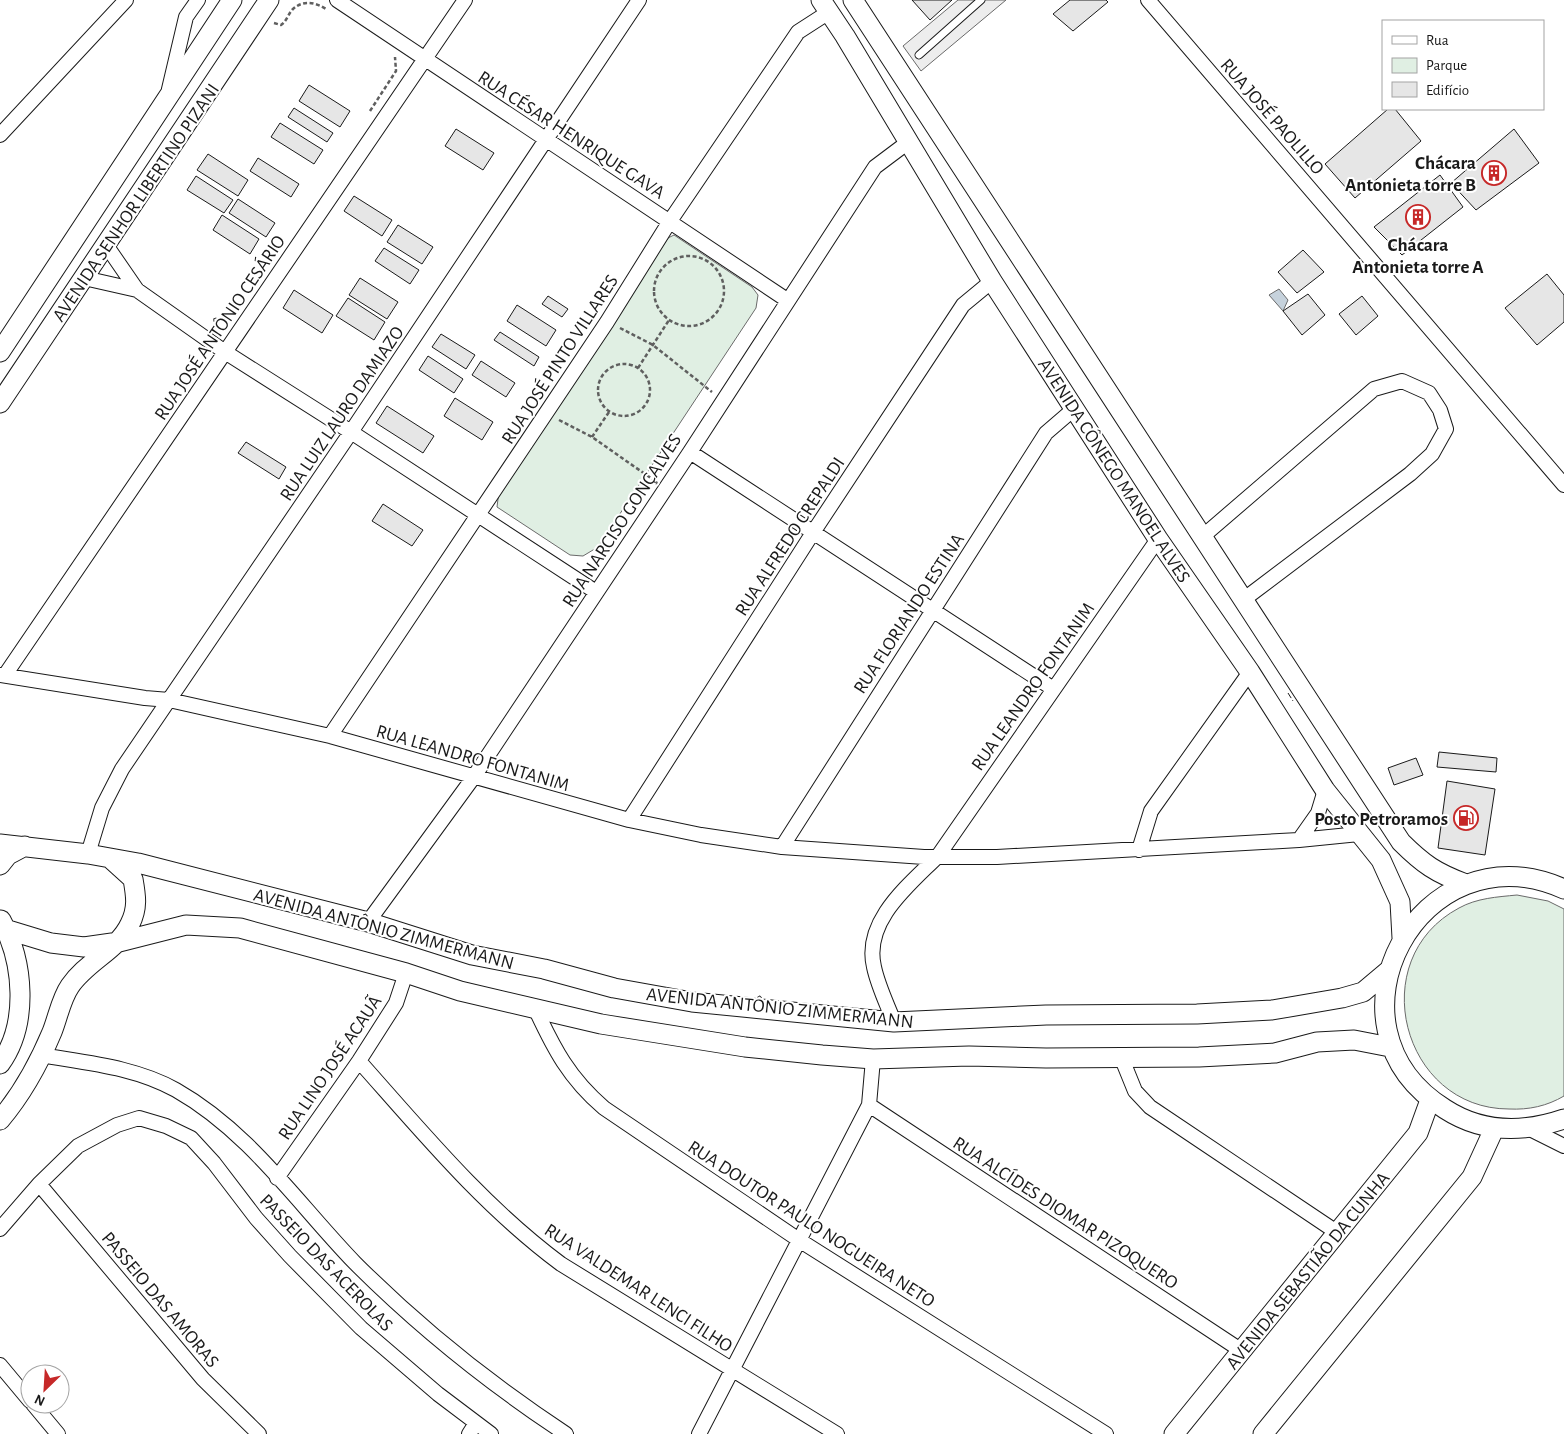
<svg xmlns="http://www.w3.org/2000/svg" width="1564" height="1434" viewBox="0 0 1564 1434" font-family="'Alegreya Sans',sans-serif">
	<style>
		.green { fill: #e0efe3; stroke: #6a6a6a }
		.parking { fill: #ededed; stroke: #6a6a6a }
		.water { fill: #c6d2dc; stroke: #6a6a6a }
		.building { fill: #e6e6e6; stroke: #1a1a1a }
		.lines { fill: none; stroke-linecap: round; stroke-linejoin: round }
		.lane-casing { stroke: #1a1a1a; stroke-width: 9 }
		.street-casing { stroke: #1a1a1a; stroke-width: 16 }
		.secondary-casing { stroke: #1a1a1a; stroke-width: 21 }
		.path { stroke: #5f5f5f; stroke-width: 2.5; stroke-dasharray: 4 2.5; stroke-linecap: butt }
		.lane { stroke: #fff; stroke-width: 7 }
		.street { stroke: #fff; stroke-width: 14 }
		.secondary { stroke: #fff; stroke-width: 19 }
		.fence { stroke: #1a1a1a; stroke-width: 1; stroke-dasharray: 6 2.5; stroke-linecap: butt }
		.labels { text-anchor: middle; stroke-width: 4; stroke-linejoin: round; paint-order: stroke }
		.street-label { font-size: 19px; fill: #1a1a1a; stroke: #fff }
		.poi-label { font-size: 19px; font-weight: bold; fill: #1a1a1a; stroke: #fff; text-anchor: end }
	</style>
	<rect width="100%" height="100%" fill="#fff"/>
	<path class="green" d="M674 235 752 287 758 295 756 308 598 547 583 556 570 555 497 507 499 491 668 238Z
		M1517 895 1548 901 1564 909V1096C1547 1106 1529 1110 1509 1109 1402 1109 1363 959 1459 908 1477 898 1497 897 1517 895Z"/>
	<path class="parking" d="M958 0H1006L921 71 903 46Z"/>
	<path class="water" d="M1279 289 1288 300 1283 311 1269 295Z"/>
	<path class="building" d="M912 0H952L930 20Z
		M1070 0H1106L1108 2 1073 31 1053 14Z
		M309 85 350 111 340 127 299 101Z
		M294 108 333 133 327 142 288 117Z
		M1388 109H1395L1421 141 1355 198 1325 164Z
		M280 123 323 150 314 164 271 137Z
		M456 129 494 153 483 170 445 146Z
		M1514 129 1539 163 1476 210 1451 183Z
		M208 154 248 180 238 196 197 170Z
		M258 158 299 184 291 197 250 171Z
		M1440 175 1463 207 1402 255 1374 227Z
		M196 176 233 200 224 213 187 190Z
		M354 196 392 220 382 236 344 211Z
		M238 199 275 223 266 237 229 213Z
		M222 215 259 239 250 254 213 230Z
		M398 225 433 247 422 264 387 242Z
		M384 248 419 270 410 284 375 261Z
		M1303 250 1324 272 1297 293 1278 272Z
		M1547 274 1564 295V322L1537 345 1505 308Z
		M360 278 398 302 387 319 349 295Z
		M294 290 333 315 322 333 283 308Z
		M1308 294 1325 315 1302 335 1283 311Z
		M548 296 568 309 562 317 542 304Z
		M1362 296 1378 316 1356 335 1339 314Z
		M348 298 385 322 374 340 336 316Z
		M517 305 556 330 546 346 507 321Z
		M500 332 539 357 534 366 494 340Z
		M441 334 475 355 466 369 432 347Z
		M428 356 463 379 454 393 419 370Z
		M481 361 515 383 506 397 472 375Z
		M455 398 493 422 482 440 444 416Z
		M387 406 434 436 423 453 376 423Z
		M246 442 286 467 279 479 238 453Z
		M383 504 423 530 412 546 372 521Z
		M1439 752 1497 758 1496 772 1437 767Z
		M1416 758 1423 775 1394 785 1388 768Z
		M1447 781 1495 789 1485 855 1438 848Z"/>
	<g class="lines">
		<defs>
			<path id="lane" d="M919 55 981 0"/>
			<path id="street" d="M337 0 787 300
				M1148 0 1564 485
				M169 89 186 17 198 0
				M0 135 126 0
				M106 245 137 290 225 352 351 432 596 592
				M84 278 137 290
				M690 452 1052 688
				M1202 537 1374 389 1402 381 1429 393 1440 410 1446 429 1432 454 1410 474 1243 600
				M0 675 145 698 169 700 330 736 629 820 701 835 782 847 924 857H997L1299 840 1359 834
				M5 675 465 0
				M330 736 607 322 670 221 798 32 829 12
				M629 820 814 531 963 305 992 281
				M1299 840 1318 813 1325 790
				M782 847 1046 433 1075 408
				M1139 850 1151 811 1250 672
				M88 854 102 808 122 769 351 432 639 0
				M368 922 473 778 690 452 875 167 907 143
				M535 1008C554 1049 569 1078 604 1108L799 1240 1106 1434
				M894 1022C887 1004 878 986 874 967 863 921 909 885 938 856L1158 539
				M41 1055C87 1063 135 1067 176 1090 250 1132 297 1203 355 1263 419 1327 490 1384 566 1434
				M1122 1059 1135 1091 1150 1107 1338 1233
				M359 1061C423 1133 483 1206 561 1264L837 1434
				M869 1105 1242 1351
				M1530 1129 1564 1146
				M277 1178 359 1061 396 1003 406 973
				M39 1184 203 1379 259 1434
				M0 1229 39 1184 78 1146 117 1125 139 1118 166 1126 191 1138 214 1163 256 1218 290 1256 361 1328 438 1394 491 1434
				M0 1365 30 1401
				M33 1404 58 1434
				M469 1434 476 1423
				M699 1434 869 1105 873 1059"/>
			<path id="secondary" d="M821 0 845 36 992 281 1158 539 1250 672 1325 790 1381 860 1400 902 1402 938
				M853 0 1401 842C1423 864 1436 873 1466 884
				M0 352 232 0
				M0 403 269 0
				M0 844 88 854 138 863 368 922 472 955 544 969 614 988 692 1002 894 1022 1046 1015 1197 1014 1272 1010 1342 998 1363 992 1388 971
				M0 865 8 855 25 846
				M1564 889C1420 825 1312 1026 1445 1109 1482 1133 1523 1133 1564 1119
				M0 925 5 929 51 943 84 947 119 942 186 925 240 928 406 973 460 991 601 1024 745 1047 822 1055 873 1059 969 1056 1046 1058 1199 1057 1275 1053 1317 1042 1354 1040 1390 1047
				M0 1064C29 1024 24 962 1 920
				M0 1120C22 1094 39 1063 52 1032 58 1017 61 999 70 986 87 961 118 950 130 924 138 908 136 896 133 879L112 860
				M1174 1434 1418 1133 1430 1100
				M1263 1434 1472 1177 1494 1129"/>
		</defs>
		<use href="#lane" class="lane-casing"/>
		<use href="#street" class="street-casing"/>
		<use href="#secondary" class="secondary-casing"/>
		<path class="path" d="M274 23 281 25C287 21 288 14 293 9 303 0 315 2 326 9
			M370 111 396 71 395 57
			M654 291a35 35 0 1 1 70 0a35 35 0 1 1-70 0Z
			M620 328 653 345 712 392
			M598 390a26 26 0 1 1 52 0a26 26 0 1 1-52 0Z
			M638 368 669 320
			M559 420 592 437 655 481
			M592 437 609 412"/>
		<use href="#lane" class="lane"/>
		<use href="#street" class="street"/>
		<use href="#secondary" class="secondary"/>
		<path class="fence" d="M1288 693 1293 701"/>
	</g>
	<defs>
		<symbol id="building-ring" viewBox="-11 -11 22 22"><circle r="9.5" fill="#fff" stroke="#c62828" stroke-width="1.5"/><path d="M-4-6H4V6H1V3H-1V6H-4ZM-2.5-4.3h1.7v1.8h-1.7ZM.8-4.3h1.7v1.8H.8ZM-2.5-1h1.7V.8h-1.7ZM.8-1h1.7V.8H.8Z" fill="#c62828"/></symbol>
		<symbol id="fuel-ring" viewBox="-11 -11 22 22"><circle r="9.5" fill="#fff" stroke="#c62828" stroke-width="1.5"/><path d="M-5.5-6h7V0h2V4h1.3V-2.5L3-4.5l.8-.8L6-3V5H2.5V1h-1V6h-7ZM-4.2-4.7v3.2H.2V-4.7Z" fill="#c62828"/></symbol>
	</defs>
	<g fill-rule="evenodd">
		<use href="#building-ring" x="1480" y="159" width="28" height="28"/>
		<use href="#building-ring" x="1404" y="203" width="28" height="28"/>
		<use href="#fuel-ring" x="1452" y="804" width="28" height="28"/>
	</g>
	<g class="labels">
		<g class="street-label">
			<text transform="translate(1273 116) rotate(49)" y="7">RUA JOSÉ PAOLILLO</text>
			<text transform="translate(572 134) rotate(33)" y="7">RUA CÉSAR HENRIQUE GAVA</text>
			<text transform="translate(135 202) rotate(-56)" y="7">AVENIDA SENHOR LIBERTINO PIZANI</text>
			<text transform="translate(219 327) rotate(-56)" y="7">RUA JOSÉ ANTÔNIO CESÁRIO</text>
			<text transform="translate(559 359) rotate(-57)" y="7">RUA JOSÉ PINTO VILLARES</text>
			<text transform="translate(341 413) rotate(-56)" y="7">RUA LUIZ LAURO DAMIAZO</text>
			<text transform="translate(1115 470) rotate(57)" y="7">AVENIDA CÔNEGO MANOEL ALVES</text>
			<text transform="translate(621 520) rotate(-57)" y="7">RUA NARCISO GONÇALVES</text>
			<text transform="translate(789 536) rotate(-57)" y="7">RUA ALFREDO CREPALDI</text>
			<text transform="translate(908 613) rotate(-57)" y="7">RUA FLORIANDO ESTINA</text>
			<text transform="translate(1032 686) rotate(-55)" y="7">RUA LEANDRO FONTANIM</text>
			<text transform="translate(473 757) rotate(16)" y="7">RUA LEANDRO FONTANIM</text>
			<text transform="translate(384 928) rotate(15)" y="7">AVENIDA ANTÔNIO ZIMMERMANN</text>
			<text transform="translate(780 1007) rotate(6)" y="7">AVENIDA ANTÔNIO ZIMMERMANN</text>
			<text transform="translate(329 1067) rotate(-56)" y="7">RUA LINO JOSÉ ACAUÃ</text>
			<text transform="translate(1066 1212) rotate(33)" y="7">RUA ALCÍDES DIOMAR PIZOQUERO</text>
			<text transform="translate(812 1223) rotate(33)" y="7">RUA DOUTOR PAULO NOGUEIRA NETO</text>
			<text transform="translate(327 1262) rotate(46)" y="7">PASSEIO DAS ACEROLAS</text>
			<text transform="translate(1307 1270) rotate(-51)" y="7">AVENIDA SEBASTIÃO DA CUNHA</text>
			<text transform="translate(639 1287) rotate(33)" y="7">RUA VALDEMAR LENCI FILHO</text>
			<text transform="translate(161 1299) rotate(50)" y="7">PASSEIO DAS AMORAS</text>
		</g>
		<g class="poi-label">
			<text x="1476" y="169">Chácara<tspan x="1476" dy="22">Antonieta torre B</tspan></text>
			<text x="1418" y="251" text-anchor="middle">Chácara<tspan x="1418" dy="22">Antonieta torre A</tspan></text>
			<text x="1448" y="825">Posto Petroramos</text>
		</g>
	</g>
	<rect x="1382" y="20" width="162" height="90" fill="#ffffff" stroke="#a3a3a3"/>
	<rect x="1392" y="36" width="25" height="8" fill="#ffffff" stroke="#a3a3a3"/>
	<text x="1426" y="45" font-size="15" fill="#1a1a1a">Rua</text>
	<rect x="1392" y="58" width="25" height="15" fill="#e0efe3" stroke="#a3a3a3"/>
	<text x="1426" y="70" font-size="15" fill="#1a1a1a">Parque</text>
	<rect x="1392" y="82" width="25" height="15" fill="#e6e6e6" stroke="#a3a3a3"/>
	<text x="1426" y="95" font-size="15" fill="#1a1a1a">Edifício</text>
	<g transform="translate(45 1389) rotate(205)"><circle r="24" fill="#ffffff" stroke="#a3a3a3"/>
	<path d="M0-4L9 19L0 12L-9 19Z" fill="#c62828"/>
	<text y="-8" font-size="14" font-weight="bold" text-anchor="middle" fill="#1a1a1a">N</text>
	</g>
</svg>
